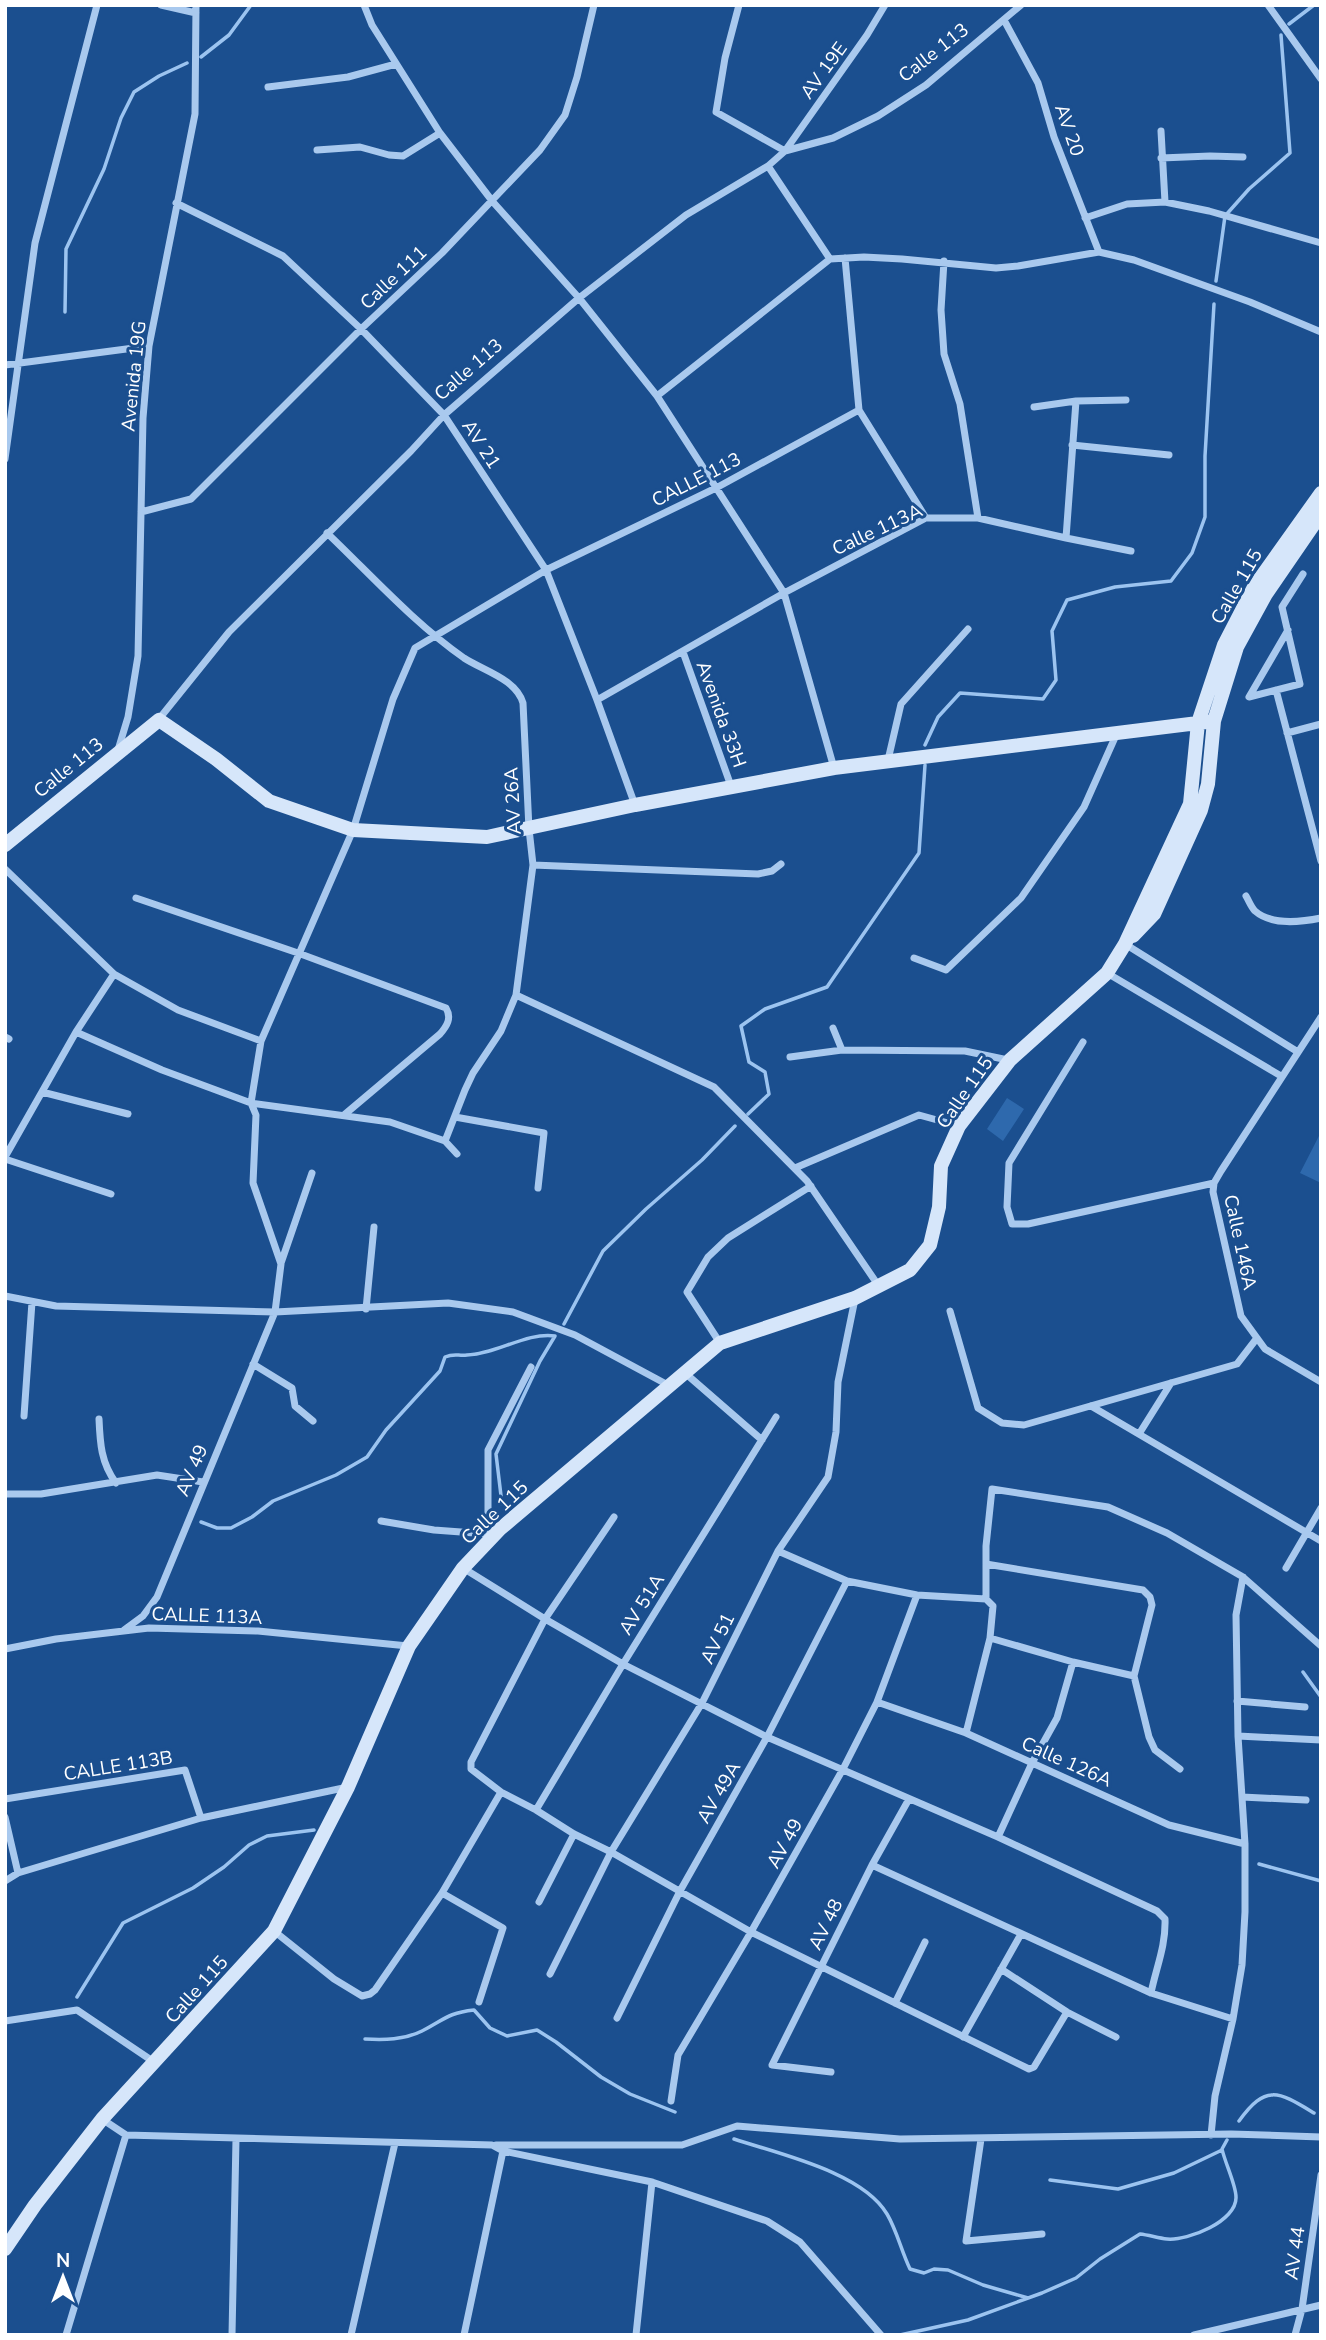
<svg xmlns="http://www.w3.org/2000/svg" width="1326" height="2340" viewBox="0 0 1326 2340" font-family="'Nunito Sans',sans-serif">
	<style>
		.green { fill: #2e69ad }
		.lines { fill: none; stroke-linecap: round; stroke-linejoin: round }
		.stream { stroke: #9cc4f0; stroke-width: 3.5 }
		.street { stroke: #a9c9ee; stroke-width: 7 }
		.secondary { stroke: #d6e6fa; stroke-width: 14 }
		.labels { text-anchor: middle; stroke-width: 6; stroke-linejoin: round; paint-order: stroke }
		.street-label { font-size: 19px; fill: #fff; stroke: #1b4f8f }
	</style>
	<rect width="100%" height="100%" fill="#1b4f8f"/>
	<path class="green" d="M1007 1098 1024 1109 1003 1141 987 1129Z
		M1321 1132V1183L1300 1173Z"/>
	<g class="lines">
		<path class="stream" d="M1289 24 1314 5
			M201 57 229 35 251 5
			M1216 281 1225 216 1249 189 1290 153 1281 35
			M65 312 66 249 104 169 121 118 134 92 159 76 187 63
			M925 745 938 717 960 693 1043 699 1056 680 1052 631 1067 600 1115 587 1171 581 1192 553 1205 517V456L1214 304
			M748 1114 769 1094 765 1072 749 1062 741 1026 765 1009 827 987 919 853 925 765
			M564 1324 603 1251 646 1209 702 1160 735 1126
			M201 1522 217 1528H231L252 1517 273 1501 336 1475 367 1457 386 1430 440 1371 445 1357C454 1353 458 1356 467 1355 497 1354 526 1332 555 1336L540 1361 496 1454 502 1504
			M1303 1672 1321 1697
			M1259 1864 1321 1881
			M77 1997 123 1923 193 1888 224 1867 249 1845 267 1836 314 1830
			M365 2039C384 2040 404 2040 422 2031 444 2020 447 2013 474 2010L490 2028 507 2036 537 2030 556 2042 601 2077 630 2094 675 2112
			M1239 2121C1266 2083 1279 2092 1314 2113
			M734 2139C779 2154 862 2172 887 2214 897 2231 901 2250 910 2269L924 2273 934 2269 948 2270 983 2285 1028 2298
			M1050 2180 1118 2189 1174 2173 1222 2150
			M900 2335 968 2320 1042 2293 1076 2278 1100 2259 1140 2234C1149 2235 1158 2238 1167 2239 1188 2241 1237 2221 1236 2197 1236 2185 1225 2163 1222 2149L1227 2140"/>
		<path class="street" d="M161 5 196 13
			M364 5 372 25 440 133 493 202 579 298 657 396 784 593 834 768
			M739 5 725 58 716 112 785 151 867 35 885 5
			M1268 5 1321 79
			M1004 20 1038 83 1054 137 1099 252
			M268 87 348 77 396 64
			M1161 131 1165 202
			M317 150 360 147 389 155 403 156 440 133
			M1161 158 1210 156 1243 157
			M768 166 830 259
			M176 203 283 256 361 329 444 415 546 570 597 700 635 805
			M1085 218 1127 204 1165 202 1209 211 1321 243
			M845 258 859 410 926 518
			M944 261 941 310 944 354 960 404 978 518
			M5 365 149 346
			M657 396 830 259 864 257 902 259 996 268 1018 266 1099 252 1134 260 1250 302 1321 332
			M1034 407 1076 401 1126 400
			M1072 445 1169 455
			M5 459 35 243 97 5
			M141 512 191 499 361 329 442 253 540 150 565 115 577 77 594 5
			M327 533C371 575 414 623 464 658 484 671 516 679 523 703L529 829 533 865 516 995 501 1031 473 1073 465 1090 445 1141
			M1066 538 1131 551
			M1288 630 1249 697 1300 684 1282 607 1303 574
			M683 652 731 786
			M1276 690 1321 861
			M597 700 784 593 926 518H978L1066 538 1076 401
			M159 719 229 632 411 451 444 415 579 298 686 215 768 166 785 151 833 138 878 116 926 85 1021 5
			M1287 733 1321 724
			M118 750 128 717 138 656 143 418 149 346 195 114 196 5
			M888 760 901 704 968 629
			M533 865 758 874 772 871 781 864
			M5 869 114 974 178 1010 261 1041
			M1246 896C1249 901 1251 907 1255 911 1272 926 1301 922 1321 918
			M136 898 298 953 446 1008C452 1018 447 1026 440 1034L344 1115
			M1125 944 1298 1052
			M914 958 946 970 1021 898 1084 807 1117 733
			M1107 973 1281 1076
			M516 995 714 1087 807 1181 878 1285
			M1321 1017 1221 1171 1214 1183 1213 1192 1241 1316 1265 1349 1321 1382
			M833 1028 842 1050
			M76 1032 162 1070 251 1103 390 1122 445 1141 457 1154
			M5 1037 9 1039
			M1083 1042 1009 1163 1007 1207 1012 1224H1028L1214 1183
			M790 1057 842 1050 965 1051 1008 1060
			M42 1092 128 1114
			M455 1117 544 1133 538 1188
			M5 1157 76 1032 114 974
			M5 1159 111 1194
			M795 1168 919 1115 959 1126
			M281 1263 312 1173
			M5 1296 56 1306 275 1312 448 1303 513 1312 575 1335 668 1385
			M366 1309 374 1227
			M950 1311 978 1408 1002 1423 1024 1425 1237 1364 1257 1338
			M720 1343 687 1292 708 1257 728 1238 811 1186
			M253 1364 292 1388 295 1406 313 1421
			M685 1373 762 1440
			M1091 1406 1321 1541
			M24 1416 32 1302
			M99 1419C100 1443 101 1463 116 1483
			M1139 1434 1171 1383
			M5 1494H41L157 1475 203 1482
			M614 1517 545 1619 471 1762V1769L501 1792 536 1810 574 1834 611 1852 751 1932 1029 2069 1034 2067 1067 2012
			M381 1521 434 1530 488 1534
			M488 1540V1450L531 1367
			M778 1551 847 1581 917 1595 986 1599
			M986 1564 1143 1590 1150 1597 1152 1605 1134 1676 1149 1737 1155 1750 1180 1769
			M463 1568 545 1619 623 1664 767 1737 998 1837 1157 1911 1165 1919C1166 1946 1156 1968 1151 1993
			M1286 1568 1321 1508
			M124 1630 143 1616 157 1597 275 1312 281 1264 253 1183 256 1115 251 1103 261 1041 353 830 393 699 415 648 546 570 716 488 859 410
			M990 1638 1073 1662 1134 1676
			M5 1649 56 1639 149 1628 258 1631 408 1646
			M1237 1701 1305 1707
			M877 1702 966 1733 1169 1825 1245 1844
			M966 1733 990 1638 993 1606 986 1599V1546L992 1489 1108 1507 1167 1533 1243 1577 1321 1646
			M1238 1736 1321 1740
			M1242 1797 1306 1800
			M5 1799 185 1770 201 1818
			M536 1810 623 1664 776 1417
			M5 1817 18 1873
			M998 1837 1032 1763 1057 1718 1073 1662
			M872 1865 1151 1993 1233 2019
			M5 1881 18 1873 201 1818 348 1787
			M442 1893 503 1928 479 2002
			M539 1902 574 1834
			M274 1931 334 1979 362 1996 370 1994 375 1990 442 1893 501 1792
			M1001 1969 1067 2012 1116 2037
			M550 1974 611 1852 702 1703 778 1551 828 1477 836 1432 838 1382 855 1299
			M895 2003 925 1942
			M617 2018 680 1891 767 1737 847 1581
			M5 2021 77 2010 154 2062
			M963 2037 1021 1934
			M831 2072 772 2065 872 1865 909 1799
			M671 2101 678 2055 751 1932 843 1769 877 1702 917 1595
			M102 2119 126 2135 492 2145 503 2151 652 2182 767 2221 800 2242 881 2335
			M1211 2135 1215 2096 1233 2019 1242 1965 1245 1912V1844L1238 1736 1236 1615 1243 1577
			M981 2139 966 2241 1042 2234
			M496 2145H682L737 2126 900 2139 1231 2134 1321 2137
			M66 2335 126 2135
			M232 2335 236 2139
			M351 2335 395 2143
			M464 2335 503 2151
			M636 2335 652 2182
			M1194 2335 1321 2305
			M1295 2335 1302 2309 1321 2175"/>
		<path class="secondary" d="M5 845 159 720 216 759 269 801 353 830 487 837 635 805 834 768 1214 721
			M1133 936 1154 914 1201 810 1208 784 1214 721 1237 647 1266 594 1321 514
			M5 2249 35 2205 102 2119 274 1931 348 1787 409 1646 463 1568 500 1529 720 1343 855 1298 910 1270 930 1245 939 1207 941 1166 959 1126 1010 1060 1107 973 1125 944 1190 804 1198 723 1224 645 1254 587 1321 493"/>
	</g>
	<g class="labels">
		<g class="street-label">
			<text transform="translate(933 52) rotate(-38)" y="7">Calle 113</text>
			<text transform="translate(823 70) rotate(-54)" y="7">AV 19E</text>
			<text transform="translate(1070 130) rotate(71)" y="7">AV 20</text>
			<text transform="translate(393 277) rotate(-43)" y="7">Calle 111</text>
			<text transform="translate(468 369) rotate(-41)" y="7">Calle 113</text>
			<text transform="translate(133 376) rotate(-84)" y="7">Avenida 19G</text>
			<text transform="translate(482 444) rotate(57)" y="7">AV 21</text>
			<text transform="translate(696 479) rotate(-27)" y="7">CALLE 113</text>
			<text transform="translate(877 529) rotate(-25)" y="7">Calle 113A</text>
			<text transform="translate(1236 586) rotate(-60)" y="7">Calle 115</text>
			<text transform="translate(722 714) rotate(70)" y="7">Avenida 33H</text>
			<text transform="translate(68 767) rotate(-39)" y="7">Calle 113</text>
			<text transform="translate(512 801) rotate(-93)" y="7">AV 26A</text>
			<text transform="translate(964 1092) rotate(-55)" y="7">Calle 115</text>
			<text transform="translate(1241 1242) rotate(78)" y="7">Calle 146A</text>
			<text transform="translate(191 1470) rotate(-67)" y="7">AV 49</text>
			<text transform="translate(494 1512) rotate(-43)" y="7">Calle 115</text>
			<text transform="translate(641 1604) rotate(-58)" y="7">AV 51A</text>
			<text transform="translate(207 1615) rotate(2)" y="7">CALLE 113A</text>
			<text transform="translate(717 1638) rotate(-64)" y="7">AV 51</text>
			<text transform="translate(1067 1761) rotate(24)" y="7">Calle 126A</text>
			<text transform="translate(118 1765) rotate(-9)" y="7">CALLE 113B</text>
			<text transform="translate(718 1792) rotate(-60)" y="7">AV 49A</text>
			<text transform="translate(784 1843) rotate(-61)" y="7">AV 49</text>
			<text transform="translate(825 1924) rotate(-64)" y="7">AV 48</text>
			<text transform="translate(196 1989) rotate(-48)" y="7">Calle 115</text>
			<text transform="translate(1294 2253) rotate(-82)" y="7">AV 44</text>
		</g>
	</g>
	<rect width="1326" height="2340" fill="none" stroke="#ffffff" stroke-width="14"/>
	<g transform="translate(63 2277)" stroke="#1b4f8f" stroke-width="5" paint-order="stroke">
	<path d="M0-5L12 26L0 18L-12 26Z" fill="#ffffff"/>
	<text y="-10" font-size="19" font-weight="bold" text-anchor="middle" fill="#ffffff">N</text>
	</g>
</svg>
